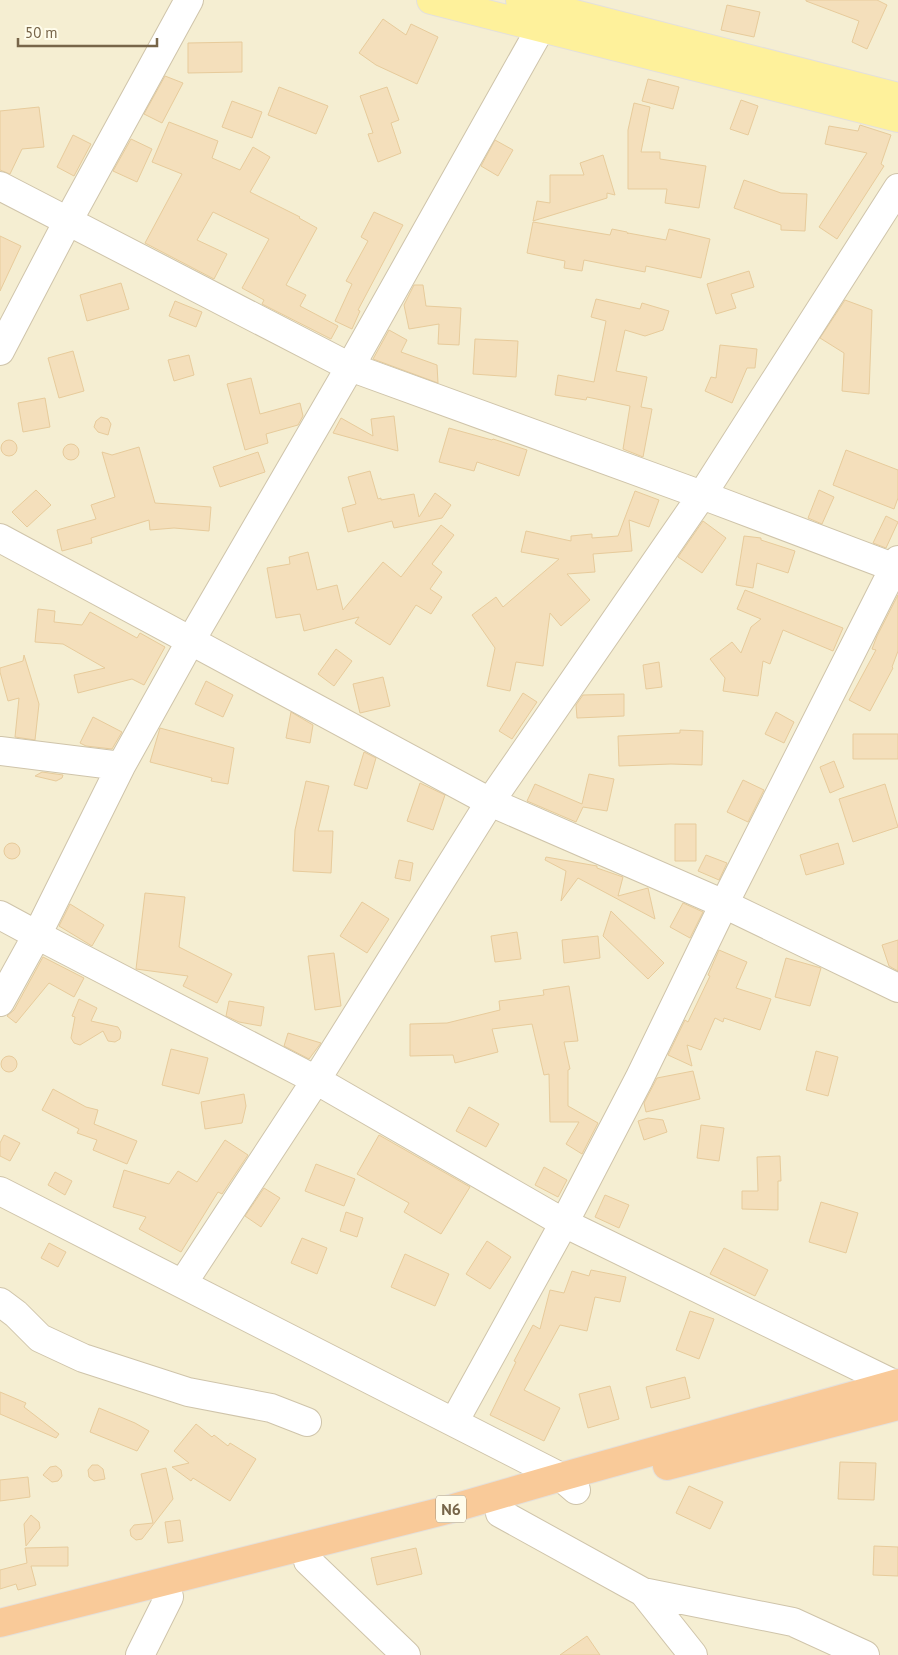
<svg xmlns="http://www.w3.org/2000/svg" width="898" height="1655" viewBox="0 0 898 1655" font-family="'PT Sans',sans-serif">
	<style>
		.residential { fill: #f5eed2 }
		.building { fill: #f4dfbb; stroke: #e7cb9b }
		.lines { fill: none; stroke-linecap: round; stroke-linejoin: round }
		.minor-casing { stroke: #cfc4aa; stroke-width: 30 }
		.major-casing { stroke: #e4e0db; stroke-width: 30 }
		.highway-casing { stroke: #e4e0db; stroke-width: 30 }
		.minor { stroke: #fff; stroke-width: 28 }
		.major { stroke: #fef19b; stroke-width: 28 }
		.highway { stroke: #f9ca99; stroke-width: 28 }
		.labels { text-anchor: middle; stroke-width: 4; stroke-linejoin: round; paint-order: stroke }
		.shield { fill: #fffceb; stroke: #a0927a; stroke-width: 1 }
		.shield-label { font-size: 16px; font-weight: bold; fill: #776549 }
	</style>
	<rect width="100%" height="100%" fill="#fdfae4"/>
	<path class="residential" d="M0 0H898V1655H0Z"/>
	<path class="building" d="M806 0H877L887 5 867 49 852 42 859 21 806 1Z
		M727 5 760 12 754 37 721 30Z
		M383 19 406 35 411 24 438 37 417 84 376 65 359 53Z
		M242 42V72L188 73V43Z
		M165 76 183 83 162 123 144 114Z
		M648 79 679 87 673 109 642 101Z
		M279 87 328 106 316 134 268 115Z
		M387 87 399 120 391 123 401 153 378 162 368 134 373 133 360 96Z
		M741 100 758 106 748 135 730 129Z
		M232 101 262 112 252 138 222 127Z
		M634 103 650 107 641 152H660V159L706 166 699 208 665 203 667 189H628V130Z
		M39 107 44 147 22 149 10 174 0 170V111Z
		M169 122 218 141 212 158 240 170 253 147 270 157 250 192 300 217 299 218 317 228 286 285 306 295 300 306 338 326 331 339 262 304 264 300 242 288 269 239 213 212 197 240 227 254 214 279 145 243 182 174 152 162Z
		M860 125 891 135 881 164 884 166 837 239 819 227 867 153 825 144 829 126 858 131Z
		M73 135 91 144 74 176 57 167Z
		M131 139 152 149 137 182 113 171Z
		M495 140 513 150 498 176 481 166Z
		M603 155 615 195 607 193V198L533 221 537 201 550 203V175H584L580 163Z
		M744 180 781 193 807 194 805 231 781 230V225L734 208Z
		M374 212 403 225 358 310 360 311 352 329 335 321 352 284 346 281 368 241 361 237Z
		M533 222 610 235 612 229 627 232 628 234V233L666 240 669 229 710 239 701 278 646 266 645 272 584 260 582 271 564 268 565 261 527 253Z
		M0 236 21 246 0 291Z
		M749 271 754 287 731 294 736 308 716 314 707 284Z
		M121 283 129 309 87 321 80 295Z
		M414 285H423L426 306 461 308 459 345 438 344 439 324 409 329 404 305Z
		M596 299 640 309 642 303 669 311 663 330 645 336 625 330 616 371 647 377 641 407 652 409 643 457 623 449 630 406 587 397 586 400 555 395 558 375 594 382 606 321 591 317Z
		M845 300 872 310 869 394 842 391 844 353 820 338Z
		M175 301 202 312 196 327 169 316Z
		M389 330 407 340 401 352 437 365 438 383 373 359Z
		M475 339 518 341 516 377 473 374Z
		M720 345 757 349 755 368H747L732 403 705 391 711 377 716 378Z
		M73 351 84 391 59 398 48 358Z
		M189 355 194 375 174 381 168 360Z
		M251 378 260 414 300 403 303 416 298 425 266 434 268 443 245 450 227 384Z
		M45 398 50 427 23 432 18 403Z
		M394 416 398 451 333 433 341 418 373 436 371 419Z
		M101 417 108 419 111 424 108 435 98 432 94 427 96 421Z
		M449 428 492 440 493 439 527 450 519 476 477 462 474 471 439 462Z
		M1 448a8 8 0 1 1 16 0a8 8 0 1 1-16 0Z
		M63 452a8 8 0 1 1 16 0a8 8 0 1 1-16 0Z
		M139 447 155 503 211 507 209 531 174 528 150 530 149 520 91 538 92 543 62 551 57 530 96 519 91 505 115 497 102 452 112 455Z
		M846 450 898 470V498L894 509 833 485Z
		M258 452 265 472 220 487 213 467Z
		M370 471 378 499 381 498V500L414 494 419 517 435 493 451 505 442 518 394 528 392 521 348 532 342 508 356 504 348 477Z
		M36 490 51 505 27 527 12 512Z
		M819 490 834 497 822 524 808 518Z
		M635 491 659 500 649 527 629 520 632 551 593 554 595 572 567 574 590 600 561 626 550 613 543 666 516 662 510 691 487 686 495 648 472 615 496 597 503 607 559 559 521 552 526 531 571 541V536L592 534V538L618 536Z
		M886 516 898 522 886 548 873 543Z
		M703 521 726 538 702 573 678 557Z
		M441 525 454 535 432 564 442 572 430 589 442 597 431 614 416 605 390 645 355 623 359 617 304 631 300 614 276 618 267 568 290 564 289 557 308 552 317 590 337 585 343 610 383 562 401 577Z
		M744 536 761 538V540L795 551 788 573 757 563 753 588 736 585Z
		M745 590 843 628 833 651 783 630 770 664 763 661 758 696 723 691 725 678 710 659 732 642 741 653 751 627 761 619 737 609Z
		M898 595V651L892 667 893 668 870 711 849 700 876 650 872 649 877 636Z
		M38 609 55 611 54 622 82 625 90 612 137 638 140 633 165 647 144 685 132 679 78 693 74 675 105 668 63 644 35 642Z
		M336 649 352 661 334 686 318 674Z
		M24 655 39 704 35 740 15 737 19 698 8 701 0 672V668L23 661Z
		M659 662 662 687 646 689 643 665Z
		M383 677 390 706 360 713 353 684Z
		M206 681 233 695 223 717 195 704Z
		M523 693 537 702 512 739 499 731Z
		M624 694V716L577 718 576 705 583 695Z
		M291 712 313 725 310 743 286 738Z
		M776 712 794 722 784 743 765 734Z
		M93 717 122 732 112 749 86 746 80 743Z
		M160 728 234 748 228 784 211 781 212 778 150 762Z
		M680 730 703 731 702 765 671 764 619 766 618 736 680 733Z
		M853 734H898V759H853Z
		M364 752 376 758 367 789 354 785Z
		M834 761 844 787 830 793 820 767Z
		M42 772 63 775 62 778 56 781 35 776Z
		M589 774 614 779 607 811 583 807 576 822 527 801 535 784 582 804Z
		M743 780 764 790 748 822 727 812Z
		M306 781 329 786 318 831H333L331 873 293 871 295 830Z
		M420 783 445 795 433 830 407 821Z
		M885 784 898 827 853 842 839 799Z
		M675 824H696V861H675Z
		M838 843 844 864 806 875 800 855Z
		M4 851a8 8 0 1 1 16 0a8 8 0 1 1-16 0Z
		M706 855 727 863 719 880 698 871Z
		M546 857 597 866V868L623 877 618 896 648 888 655 919 578 878 561 901 566 871 545 860Z
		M399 860 413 863 410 881 395 878Z
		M145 893 185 897 179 947 232 974 217 1003 183 986 188 976 136 969Z
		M362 902 389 919 367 953 340 936Z
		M683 903 703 912 690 938 670 927Z
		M70 904 104 925 92 946 59 926Z
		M611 911 664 963 648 979 603 936Z
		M517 932 521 959 495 962 491 936Z
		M598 936 600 958 564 963 562 940Z
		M898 940V971L889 966 882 945Z
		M719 950 747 962 736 988 771 999 760 1030 724 1018 723 1022 715 1018 701 1050 687 1045 692 1066 668 1055 685 1020 688 1022 710 976 708 975Z
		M334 953 341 1006 315 1010 308 956Z
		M43 957 84 978 74 997 49 983 16 1023 7 1016 14 1010Z
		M786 958 821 968 810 1006 775 997Z
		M569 986 578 1041 564 1042 570 1069 568 1070V1106L598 1123 582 1154 566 1144 579 1122H550L549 1074 544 1075 532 1024 492 1029 498 1052 455 1063 453 1055 410 1056V1024L447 1023 500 1010 499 1001 544 995 543 990Z
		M79 999 97 1008 91 1021 118 1027 121 1032 120 1039 115 1042 108 1041 103 1031 80 1045 74 1043 71 1038 75 1017 72 1016Z
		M229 1001 264 1007 261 1026 239 1022 226 1016Z
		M288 1033 321 1043 309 1059 284 1046Z
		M171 1049 208 1058 199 1094 162 1085Z
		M816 1051 838 1057 828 1096 806 1090Z
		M1 1064a8 8 0 1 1 16 0a8 8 0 1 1-16 0Z
		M693 1071 700 1099 646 1112 644 1103 657 1078Z
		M53 1089 86 1107 98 1110 94 1124 137 1141 127 1164 93 1150 97 1140 77 1133 79 1129 42 1110Z
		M244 1094 246 1106 242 1123 205 1129 201 1102Z
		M469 1107 499 1124 486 1147 456 1131Z
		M648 1118 663 1120 667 1132 644 1140 638 1121Z
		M701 1125 724 1128 719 1161 697 1158Z
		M4 1135 20 1143 10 1161 0 1156V1143Z
		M379 1135 470 1187 441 1234 404 1212 409 1203 357 1174Z
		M225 1140 248 1155 222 1194 218 1192 181 1252 139 1229 146 1217 113 1207 124 1170 169 1184 178 1171 197 1182Z
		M780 1156 781 1181H778V1210L742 1209V1191H758L757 1157Z
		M316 1164 355 1179 344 1206 305 1191Z
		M544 1167 567 1180 558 1197 535 1185Z
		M55 1172 72 1181 65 1195 48 1185Z
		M264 1188 280 1198 261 1227 245 1216Z
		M605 1195 629 1205 619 1228 595 1217Z
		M821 1202 858 1213 846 1253 809 1242Z
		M346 1212 363 1218 357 1237 340 1231Z
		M302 1238 327 1248 317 1274 291 1263Z
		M487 1241 511 1257 490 1289 466 1274Z
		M49 1243 66 1252 58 1267 41 1258Z
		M724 1248 768 1270 755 1296 710 1274Z
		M405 1254 449 1274 435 1306 391 1287Z
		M591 1270 626 1277 620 1302 595 1297 587 1331 560 1325 524 1390 560 1408 544 1441 490 1415 516 1362 514 1361 533 1325 540 1329 550 1290 564 1293 572 1271 589 1276Z
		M690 1311 714 1319 699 1359 676 1350Z
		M685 1377 690 1398 651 1408 646 1387Z
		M610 1386 619 1419 588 1428 579 1394Z
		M0 1392 26 1403 24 1407 59 1434 56 1438 0 1414Z
		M99 1408 135 1423 149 1431 137 1451 90 1432Z
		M196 1424 212 1437 214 1435 228 1446 230 1443 256 1459 230 1501 193 1478 191 1481 172 1467 189 1463 174 1451Z
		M840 1462 876 1463 874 1500 838 1499Z
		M92 1465H98L103 1469 105 1479 94 1481 89 1477 88 1470Z
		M56 1466 61 1470 62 1476 58 1481 52 1482 43 1475 50 1467Z
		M166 1468 173 1499 142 1539 136 1540 131 1536 130 1530 134 1525 153 1523 141 1474Z
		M28 1477 30 1497 0 1501V1480Z
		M689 1486 723 1502 710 1529 676 1513Z
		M31 1515 39 1522 40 1528 26 1546 24 1524Z
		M180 1520 183 1541 168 1543 165 1522Z
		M874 1546 898 1547V1576L873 1575Z
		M68 1547V1566H31L36 1585 18 1590 16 1584 0 1589V1570L27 1563 25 1548Z
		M416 1548 422 1574 377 1585 371 1558Z
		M587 1636 600 1655H560Z"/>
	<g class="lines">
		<defs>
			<path id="minor" d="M0 186 350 367 702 495 898 569
				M0 351 68 221 189 0
				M0 538 490 802 724 904 898 988
				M0 751 121 766 190 642 350 367 552 8
				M121 766 37 935 316 1080 564 1223 898 1386
				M0 915 37 935 0 1002
				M0 1191 561 1477 576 1490
				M183 1283 316 1080 490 802 702 495 898 188
				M0 1302 16 1314 40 1338 83 1358 188 1392 271 1408 307 1422
				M454 1422 564 1223 639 1079 724 904 898 560
				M500 1513 643 1592 693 1655
				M308 1561 406 1655
				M643 1592 793 1622 865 1655
				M140 1655 169 1597"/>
			<path id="major" d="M431 0 898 118
				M520 0 898 97"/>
			<path id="highway" d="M667 1466 898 1406
				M0 1623 447 1510 561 1477 898 1383"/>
		</defs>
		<use href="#minor" class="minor-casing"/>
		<use href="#major" class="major-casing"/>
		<use href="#highway" class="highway-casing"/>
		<use href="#minor" class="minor"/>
		<use href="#major" class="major"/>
		<use href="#highway" class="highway"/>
	</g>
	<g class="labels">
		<rect class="shield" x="436" y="1495.5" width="30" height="27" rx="4"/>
		<g class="shield-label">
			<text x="451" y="1515">N6</text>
		</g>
	</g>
	<path d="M18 38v8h139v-8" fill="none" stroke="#776549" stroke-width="2.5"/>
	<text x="25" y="38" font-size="15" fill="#776549" stroke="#fffceb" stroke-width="4" paint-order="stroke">50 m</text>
</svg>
